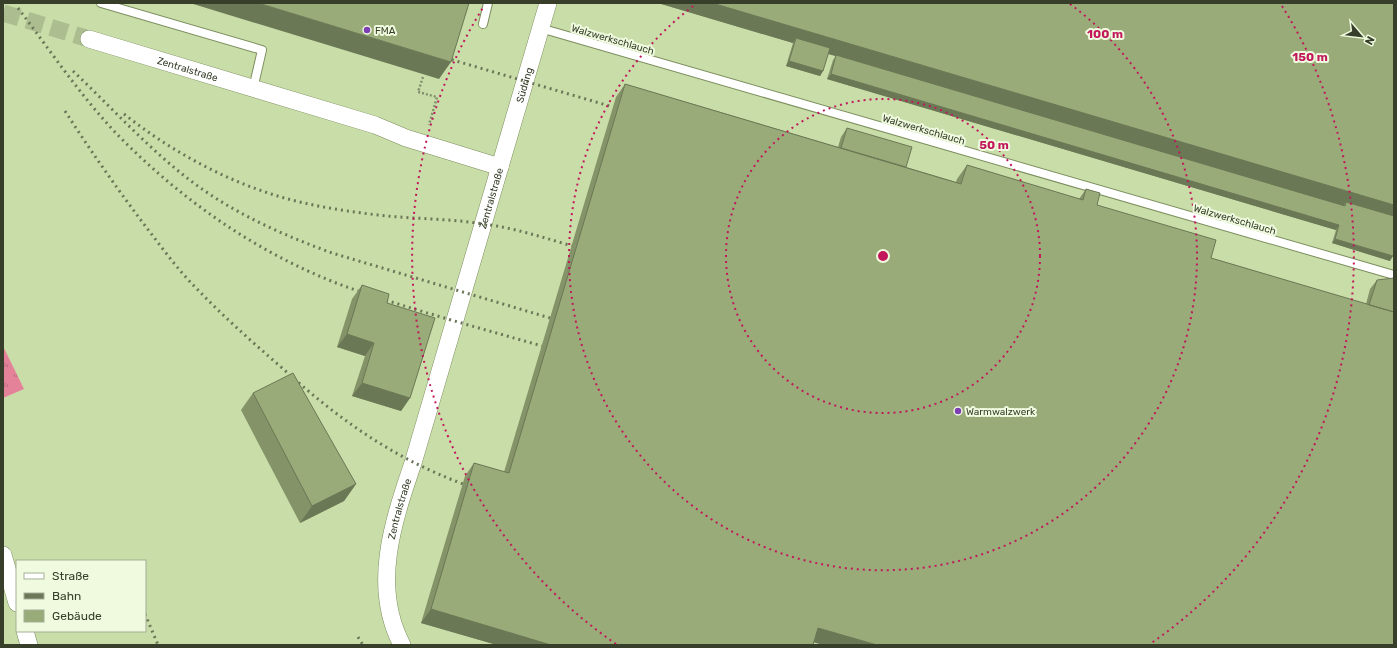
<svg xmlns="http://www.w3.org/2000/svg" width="1397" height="648" viewBox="0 0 1397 648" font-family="Rubik,sans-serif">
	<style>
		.grass { fill: url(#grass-tufts) }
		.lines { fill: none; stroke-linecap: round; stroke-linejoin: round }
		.minor-tunnel { stroke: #acbd90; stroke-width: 17; stroke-dasharray: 17 8; stroke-linecap: butt }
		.service-casing { stroke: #7c8e5d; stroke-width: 10 }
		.minor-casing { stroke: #7c8e5d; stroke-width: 18 }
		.path { stroke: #818f6b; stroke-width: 2.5; stroke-dasharray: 2 2; stroke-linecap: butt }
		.service { stroke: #fff; stroke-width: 8 }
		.minor { stroke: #fff; stroke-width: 17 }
		.rail { stroke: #6b7757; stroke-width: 3; stroke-dasharray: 2 4; stroke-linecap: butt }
		.wall { fill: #849368 }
		.shaded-wall { fill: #6b7855 }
		.building { fill: #99ab79; stroke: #6b7855 }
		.ring { fill: none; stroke: #c2185b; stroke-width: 2; stroke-dasharray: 2 4 }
		.poi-dot { fill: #7c3eb3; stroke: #effadf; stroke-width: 1.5 }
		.labels { text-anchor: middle; stroke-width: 4; stroke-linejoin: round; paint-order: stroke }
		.poi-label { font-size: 10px; fill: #373f2a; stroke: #effadf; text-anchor: start }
		.street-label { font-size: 10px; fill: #373f2a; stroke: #effadf }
		.centre { fill: #c2185b; stroke: #effadf; stroke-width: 2 }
		.ring-label { font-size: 12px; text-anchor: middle; font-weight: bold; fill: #c2185b; stroke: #effadf; stroke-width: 4; stroke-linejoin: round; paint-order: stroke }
	</style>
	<defs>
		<pattern id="grass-tufts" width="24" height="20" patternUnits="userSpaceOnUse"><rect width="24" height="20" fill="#e4829a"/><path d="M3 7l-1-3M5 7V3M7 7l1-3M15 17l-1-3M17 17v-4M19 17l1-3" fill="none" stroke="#ba6c7e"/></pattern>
	</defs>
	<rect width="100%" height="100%" fill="#c9dda9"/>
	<path class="grass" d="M3 346 24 389 3 398Z"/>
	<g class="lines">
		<path class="minor-tunnel" d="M3 13 89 39"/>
		<defs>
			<path id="service" d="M101 3 262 50 253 89
				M483 24 488 3
				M540 28 1394 275"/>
			<g id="minor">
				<path id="s1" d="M89 39 375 125 406 138 500 167"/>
				<path d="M3 555 17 603"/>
				<path d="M25 631 29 645"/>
				<path id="s2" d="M402 645C371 586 393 522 413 463L548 3"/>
			</g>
		</defs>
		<use href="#service" class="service-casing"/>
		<use href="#minor" class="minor-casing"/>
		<path class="path" d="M423 77 418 92 437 97 429 125"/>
		<use href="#service" class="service"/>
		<use href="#minor" class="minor"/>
		<path class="rail" d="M18 8C49 49 78 92 113 130 177 197 256 253 344 286 409 309 476 327 542 346
			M446 58 613 107
			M73 71C112 108 149 149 191 181 233 213 283 235 332 253L550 318
			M65 111C90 150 116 187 143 223 160 245 177 269 197 289 223 316 252 342 281 367 337 418 391 457 463 484
			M124 114C176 155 238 188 304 203 331 209 359 213 387 216 419 219 452 219 484 224 514 228 542 237 572 246
			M145 614 158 645
			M358 637 363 645"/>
	</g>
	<path class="wall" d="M658 3H1394L1390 261 1332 243 1336 230 827 79 833 60 836 56 828 54 823 71 820 76 786 66 793 43Z
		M625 84 838 147 841 137 847 128 906 167 956 182 957 179 967 165 1079 199 1086 189 1097 205 1211 258 1366 304 1370 289 1377 280 1394 645 814 642 813 645H497L421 623 465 476 474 463 504 472 616 97Z
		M362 285 387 303 410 398 401 411 352 396 365 356 337 347 352 299Z
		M253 393 356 484 344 501 300 523 241 410Z"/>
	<path class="shaded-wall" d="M190 3H258L451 62 439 79Z
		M658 3H712L1394 205V221L1346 202 1343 206 795 44 796 38 793 43Z
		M789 61 823 71 820 76 786 66Z
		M831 74 1339 225 1336 230 827 79Z
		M1335 239 1393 256 1390 261 1332 243Z
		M347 334 374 343 365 356 337 347Z
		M362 383 410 398 401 411 352 396Z
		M356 484 344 501 300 523 312 506Z
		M431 609 551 645H497L421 623Z
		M818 628 877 645H823L809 641Z"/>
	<path class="building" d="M258 3H469L451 62Z
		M712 3H1394V205Z
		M796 38 830 48 823 71 789 61Z
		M836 55 1345 206 1346 202 1394 216V252L1393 256 1335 239 1339 225 831 74Z
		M625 84 961 184 967 165 1083 200 1086 189 1100 193 1097 205 1216 240 1211 258 1394 312V645H877L818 628 813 645H551L431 609 474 463 509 473Z
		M847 128 912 147 906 167 841 148Z
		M1394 278V312L1369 305 1377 280Z
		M362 285 389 294 387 303 435 318 410 398 362 383 374 343 347 334Z
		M293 373 356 484 312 506 253 393Z"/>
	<g class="ring">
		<circle cx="883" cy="256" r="157"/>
		<path d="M1070 4A314 314 0 1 1 696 4"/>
		<path d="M616 644A471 471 0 0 1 484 6M1282 6A471 471 0 0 1 1150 644"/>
	</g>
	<g class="poi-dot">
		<circle cx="367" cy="30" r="4"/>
		<circle cx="958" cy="411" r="4"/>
	</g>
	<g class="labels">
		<g class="poi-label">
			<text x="375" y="34">FMA</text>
			<text x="966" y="415">Warmwalzwerk</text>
		</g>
		<g class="street-label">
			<text transform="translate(613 39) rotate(16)" y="4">Walzwerkschlauch</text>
			<text dy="4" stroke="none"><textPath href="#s1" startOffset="103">Zentralstraße</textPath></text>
			<text dy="4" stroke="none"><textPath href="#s2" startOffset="582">Südring</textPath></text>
			<text transform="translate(924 129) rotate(16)" y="4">Walzwerkschlauch</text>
			<text dy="4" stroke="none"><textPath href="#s2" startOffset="464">Zentralstraße</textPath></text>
			<text transform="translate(1235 219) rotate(16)" y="4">Walzwerkschlauch</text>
			<text dy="4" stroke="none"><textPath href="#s2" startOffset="140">Zentralstraße</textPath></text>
		</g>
	</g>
	<circle cx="883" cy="256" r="6" class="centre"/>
	<g class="ring-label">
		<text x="1105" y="38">100 m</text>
		<text x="1310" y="61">150 m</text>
		<text x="994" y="149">50 m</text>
	</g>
	<rect width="1397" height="648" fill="none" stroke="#373f2a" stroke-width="8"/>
	<rect x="16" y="560" width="130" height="72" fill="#effadf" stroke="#a5af97"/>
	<rect x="24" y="573" width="20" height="6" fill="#ffffff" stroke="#a5af97"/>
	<text x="52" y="580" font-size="12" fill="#373f2a">Straße</text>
	<rect x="24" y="593" width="20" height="6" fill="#6b7757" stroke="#a5af97"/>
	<text x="52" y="600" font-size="12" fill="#373f2a">Bahn</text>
	<rect x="24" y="610" width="20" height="12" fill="#99ab79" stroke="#a5af97"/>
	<text x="52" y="620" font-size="12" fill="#373f2a">Gebäude</text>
	<g transform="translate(1361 36) rotate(118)" stroke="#effadf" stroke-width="3" paint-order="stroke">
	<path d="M0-3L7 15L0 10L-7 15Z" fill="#373f2a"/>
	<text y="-6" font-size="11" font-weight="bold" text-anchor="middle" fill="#373f2a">N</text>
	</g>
</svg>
